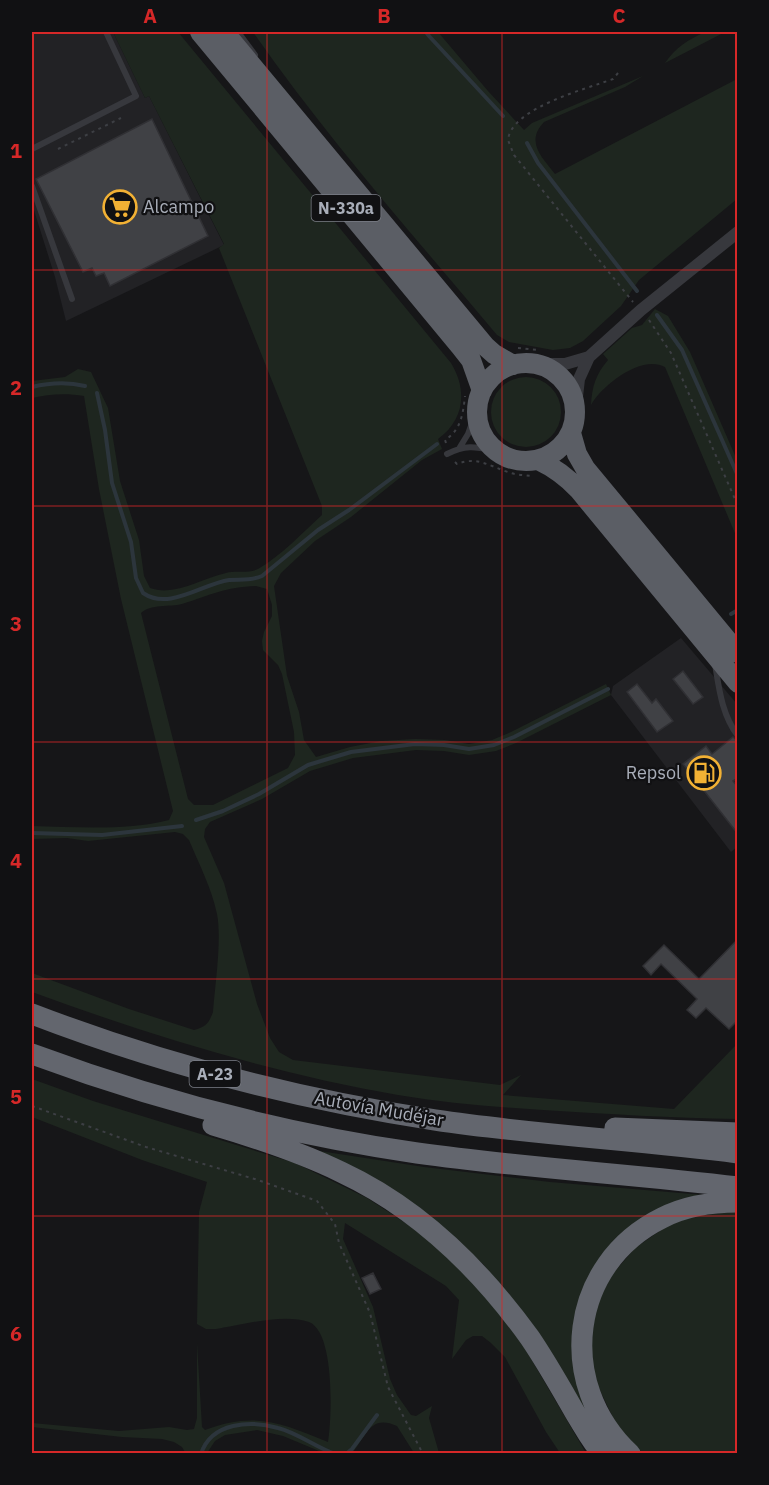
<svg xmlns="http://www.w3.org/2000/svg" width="769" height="1485" viewBox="0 0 769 1485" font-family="'IBM Plex Sans',sans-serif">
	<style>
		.built { fill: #222225 }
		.green { fill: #1e261f; fill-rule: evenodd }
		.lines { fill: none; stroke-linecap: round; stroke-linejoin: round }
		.stream { stroke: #2c353c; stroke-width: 4 }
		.building { fill: #404145; stroke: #303034; stroke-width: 1.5 }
		.path { stroke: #3d3f44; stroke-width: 2; stroke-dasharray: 3 4.5; stroke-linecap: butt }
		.service { stroke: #37383d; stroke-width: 6 }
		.minor { stroke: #37383d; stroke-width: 12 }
		.trunk { stroke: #5b5e65; stroke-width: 20 }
		.motorway { stroke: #63666e; stroke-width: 21 }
		.grid { fill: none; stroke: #d62828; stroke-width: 1.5; stroke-opacity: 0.55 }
		.labels { text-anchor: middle; stroke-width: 4.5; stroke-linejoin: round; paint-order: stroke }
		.shield { fill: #111113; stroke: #7b7e86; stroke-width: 1.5 }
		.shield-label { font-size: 16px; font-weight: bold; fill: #a8adb8 }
		.poi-label { font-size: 18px; fill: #a8adb8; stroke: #111113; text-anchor: start }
		.street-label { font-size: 18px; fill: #a8adb8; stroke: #111113 }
		.neatline { fill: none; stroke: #d62828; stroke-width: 2 }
		.grid-label { font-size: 20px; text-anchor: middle; font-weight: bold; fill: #d62828 }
	</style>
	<rect width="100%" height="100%" fill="#161618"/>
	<path class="built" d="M32 32H113L145 98 149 96 224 245 66 321 55 277 32 204Z
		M681 638 737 704 738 846 731 852 611 695 613 686Z"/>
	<path class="green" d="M113 32H178L451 363C468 391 464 420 438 439L442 449 422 460 351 517 315 541 281 573 274 586 287 676 299 712 304 740 316 757 350 747 381 741 415 739 445 740 469 744 492 740 511 732 606 684 611 695 516 743 496 751 469 755 444 751 416 750 353 758 310 771 262 799 210 822 205 829 204 837 224 883 257 1004 270 1038 279 1052 293 1060 500 1085 521 1075 503 1095 674 1109 737 1044V1119C672 1118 608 1114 543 1110 495 1107 446 1103 398 1095 272 1073 152 1036 32 992V973L129 1009 194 1030C206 1027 209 1023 213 1012 215 985 222 939 217 914 212 889 199 864 189 840L183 834 175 832 88 841 67 838 32 839V826C75 827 127 831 169 820L173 811 121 599 99 489 84 396C67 393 48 394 32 398V381L65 377 78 369 91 372 108 408 120 481 139 540 144 576 150 588C175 597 202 578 226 573 236 570 248 574 258 569 281 556 302 533 322 515V506L219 248 224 244 149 96 145 98ZM256 586 267 589 272 605V616L264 632 262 641 263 650 278 665 282 674 294 732 295 755 288 768 213 805H194L188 799 141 613C150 604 170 607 182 604 211 595 225 587 256 586Z
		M253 32H438L488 91 524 130 532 123 643 76 625 87 544 122C525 142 542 157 555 174L737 79V199L639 280 621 306 583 341 570 348 553 350 509 342 497 335C414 236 327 138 253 32Z
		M705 32H725L665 63C676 47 688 40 705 32Z
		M655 309 668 316 690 352 737 460V538L665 367C642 354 602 385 591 405 592 386 596 374 608 360L603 354 632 328 642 325Z
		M491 412a35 35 0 1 1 70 0a35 35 0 1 1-70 0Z
		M32 1079 93 1101 295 1163 367 1198 407 1224 441 1250 470 1279 498 1312 523 1345 586 1453H560L546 1432 505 1357 491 1343 482 1336H473L466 1340 452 1359 459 1300 446 1286 345 1223 343 1239 373 1307 390 1379 397 1395 411 1415 416 1416 432 1406 429 1418 439 1453H414L397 1426C369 1413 366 1438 351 1454L324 1453 283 1436 257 1430 225 1435 215 1441 207 1453 186 1454 182 1447 174 1442 162 1439 122 1437 32 1427V1423L119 1431 169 1427 187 1430 194 1429 197 1418V1343L202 1427 205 1430C255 1411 281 1423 328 1442 332 1418 335 1332 309 1322 283 1313 242 1325 216 1329H206L197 1324 199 1212 207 1182 142 1160 32 1117Z
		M313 1150 424 1167 550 1182 704 1195 658 1211 574 1328 619 1453H611L515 1304 483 1264 421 1212Z
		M737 1211V1453L640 1454 623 1439 590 1369 594 1312 610 1277 635 1248 667 1226 685 1219 703 1215Z"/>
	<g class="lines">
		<path class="stream" d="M426 32 429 36 503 116
			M527 143 538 163 637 291
			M657 315 682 350 738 476
			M32 387C49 383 68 382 85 386
			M97 393 105 430 112 483 131 542 136 578 143 593C169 611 202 584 229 580 240 579 251 581 262 576L318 530 349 510 437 444
			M731 614 738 610
			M196 820 223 811 259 794 308 765 351 752 415 744 444 745 469 749 494 745 514 737 608 689
			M32 833 102 835 182 826
			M201 1454C211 1422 251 1420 278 1428 298 1433 315 1447 335 1454
			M346 1454 352 1449 377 1415"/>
	</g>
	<path class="building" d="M152 119 208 236 110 286 104 273 96 276 92 268 83 272 36 179Z
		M683 671 703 697 693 704 673 679Z
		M637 684 652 703 656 699 673 721 657 732 627 692Z
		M733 737 738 741V778L733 781 738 787V834L683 764 706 746 712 754Z
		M738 939V1020L729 1029 706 1008 696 1018 687 1010 697 999 661 964 651 975 643 966 664 945 699 979Z
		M373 1273 381 1289 370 1294 362 1278Z"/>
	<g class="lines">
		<path class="path" d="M618 73 613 79C586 89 511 108 508 140L514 155 633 302
			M58 149 121 118
			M649 320 671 353 738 506
			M518 348 539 350
			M446 443 445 440C461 430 463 414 465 396
			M455 462 457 464C477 456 489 466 508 472 515 475 524 475 532 476
			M32 1106 146 1147 258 1180 317 1201 335 1224 339 1243 370 1313 388 1387 423 1454"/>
		<path class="service" d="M238 32 255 55
			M32 149 136 96 106 32
			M32 186 72 299
			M460 447 468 434 477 409
			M447 454C467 444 476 447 497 451
			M715 664C719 689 722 715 738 736"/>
		<path class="minor" d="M539 364H565L589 357
			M575 414 579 379 589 357 641 310 738 232"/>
		<path class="trunk" d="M200 32 460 346 471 360 482 391
			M224 32 485 346 494 354 513 365
			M477 412a49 49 0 1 1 98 0a49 49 0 1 1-98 0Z
			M571 433 577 454 585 468 738 653
			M538 460C555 468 566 476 579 490L738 683"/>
		<path class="motorway" d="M32 1014C162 1064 297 1099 435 1120 535 1135 637 1140 738 1153
			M32 1054C156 1100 286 1134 417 1153 524 1168 631 1174 738 1187
			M213 1125C257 1138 300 1152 341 1172 418 1208 481 1270 530 1338 547 1363 562 1390 577 1416 585 1429 592 1443 603 1454
			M615 1128 738 1133
			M630 1454C555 1384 569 1264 662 1218 685 1206 712 1202 738 1202"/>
	</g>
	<path class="grid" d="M267 32V1454M502 32V1454M32 270H738M32 506H738M32 742H738M32 979H738M32 1216H738"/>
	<defs>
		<symbol id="supermarket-ring" viewBox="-11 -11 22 22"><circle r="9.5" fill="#111113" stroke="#f2b134" stroke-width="1.5"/><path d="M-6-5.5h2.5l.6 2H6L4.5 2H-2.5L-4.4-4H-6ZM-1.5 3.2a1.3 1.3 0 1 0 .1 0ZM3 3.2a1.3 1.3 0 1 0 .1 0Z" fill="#f2b134"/></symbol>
		<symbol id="fuel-ring" viewBox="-11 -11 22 22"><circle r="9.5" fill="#111113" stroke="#f2b134" stroke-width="1.5"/><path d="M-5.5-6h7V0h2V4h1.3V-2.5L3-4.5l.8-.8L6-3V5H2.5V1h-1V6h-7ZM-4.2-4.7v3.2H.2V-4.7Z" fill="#f2b134"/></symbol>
	</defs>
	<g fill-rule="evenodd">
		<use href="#supermarket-ring" x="101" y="188" width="38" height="38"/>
		<use href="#fuel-ring" x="685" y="754" width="38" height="38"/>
	</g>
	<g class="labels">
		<g class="shield">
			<rect x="311.5" y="195" width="69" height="26" rx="4.5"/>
			<rect x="189.5" y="1061" width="51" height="26" rx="4.5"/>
		</g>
		<g class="shield-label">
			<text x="346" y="214">N-330a</text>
			<text x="215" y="1080">A-23</text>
		</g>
		<g class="poi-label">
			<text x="143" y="213">Alcampo</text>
			<text x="681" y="779" text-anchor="end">Repsol</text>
		</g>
		<g class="street-label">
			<text transform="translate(379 1109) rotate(10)" y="6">Autovía Mudéjar</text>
		</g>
	</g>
	<rect width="769" height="1485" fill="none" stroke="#111113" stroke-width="66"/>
	<rect x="33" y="33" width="703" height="1419" class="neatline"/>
	<g class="grid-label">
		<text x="150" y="23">A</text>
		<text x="384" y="23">B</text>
		<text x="619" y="23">C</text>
		<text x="16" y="158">1</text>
		<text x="16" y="395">2</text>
		<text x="16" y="631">3</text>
		<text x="16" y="868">4</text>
		<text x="16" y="1104">5</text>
		<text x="16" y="1341">6</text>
	</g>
</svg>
